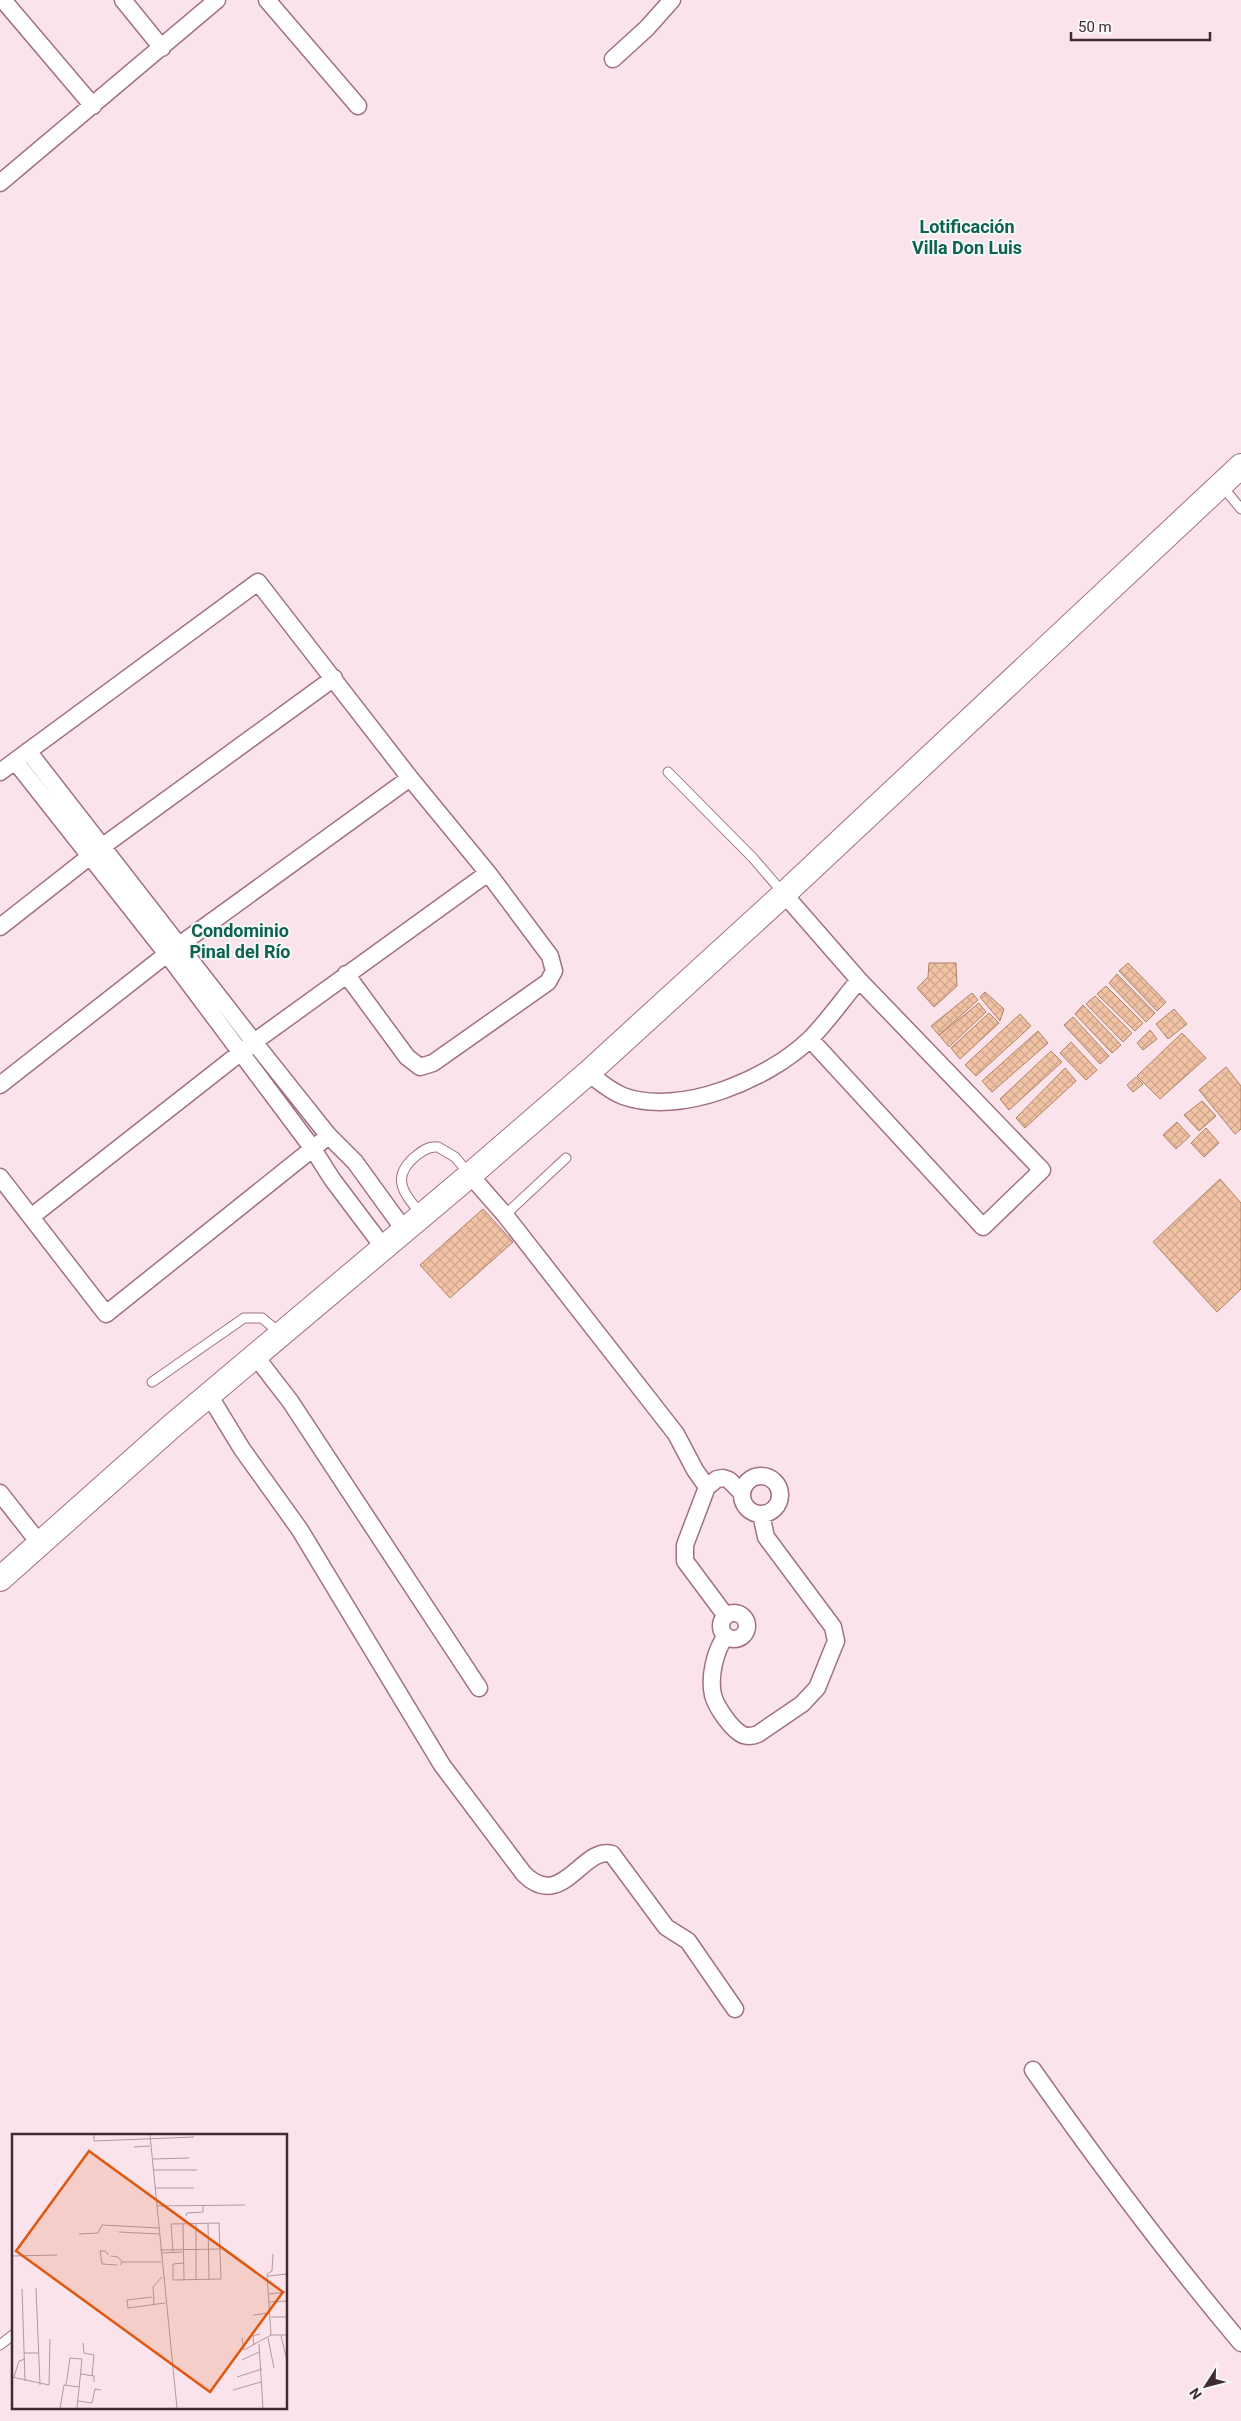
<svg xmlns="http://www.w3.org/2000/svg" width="1241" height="2421" viewBox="0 0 1241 2421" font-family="Roboto,sans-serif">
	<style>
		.building { fill: url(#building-cross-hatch); stroke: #af8467 }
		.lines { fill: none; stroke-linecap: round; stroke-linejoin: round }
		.service-casing { stroke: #a27083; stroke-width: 11 }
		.minor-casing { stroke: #a27083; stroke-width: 19 }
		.secondary-casing { stroke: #a27083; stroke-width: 26 }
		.service { stroke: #fff; stroke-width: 9 }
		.minor { stroke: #fff; stroke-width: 16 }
		.secondary { stroke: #fff; stroke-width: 24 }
		.labels { text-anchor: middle; stroke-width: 4; stroke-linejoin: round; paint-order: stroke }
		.neighbourhood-label { font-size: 18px; font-weight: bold; fill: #0c6251; stroke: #f7f7f7 }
		.inset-road { fill: none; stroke: #b099a1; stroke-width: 1 }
		.view { fill: #e0570e; fill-opacity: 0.15; stroke: #e0570e; stroke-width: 2.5 }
		.inset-edge { fill: none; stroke: #402b33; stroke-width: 2.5 }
	</style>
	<defs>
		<pattern id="building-cross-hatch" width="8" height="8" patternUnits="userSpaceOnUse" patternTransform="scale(1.25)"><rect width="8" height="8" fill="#f1c2a4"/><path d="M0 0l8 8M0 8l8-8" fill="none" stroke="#d0a78e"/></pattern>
	</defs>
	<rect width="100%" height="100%" fill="#fae3eb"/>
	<path class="building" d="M929 963H956L957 986 934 1007 917 988 928 977Z
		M1128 963 1166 1002 1157 1011 1119 971Z
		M1117 974 1155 1013 1146 1022 1109 983Z
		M1106 986 1143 1023 1135 1031 1097 994Z
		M985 992 1004 1009 1000 1021 980 997Z
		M972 993 978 1000 939 1035 931 1026Z
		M1095 996 1132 1033 1123 1042 1086 1004Z
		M979 1003 986 1012 949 1047 939 1035Z
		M1083 1005 1121 1045 1112 1053 1075 1014Z
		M1174 1009 1187 1024 1168 1039 1156 1024Z
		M989 1013 999 1023 960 1059 951 1048Z
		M1020 1014 1031 1026 976 1076 965 1065Z
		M1073 1017 1109 1056 1100 1064 1064 1025Z
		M1150 1030 1157 1039 1143 1050 1137 1043Z
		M1038 1031 1048 1043 992 1092 982 1081Z
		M1182 1033 1206 1058 1160 1099 1137 1076Z
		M1071 1042 1097 1070 1086 1080 1060 1053Z
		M1051 1051 1062 1062 1009 1110 1000 1099Z
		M1226 1067 1241 1086V1129L1235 1134 1199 1090Z
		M1065 1068 1076 1081 1025 1128 1016 1118Z
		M1136 1077 1143 1084 1133 1092 1127 1085Z
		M1202 1101 1216 1116 1199 1131 1184 1115Z
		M1177 1122 1190 1136 1176 1149 1163 1135Z
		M1206 1128 1219 1143 1204 1157 1191 1143Z
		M1220 1179 1241 1203V1289L1217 1312 1153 1242Z
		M483 1209 513 1242 450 1298 420 1265Z"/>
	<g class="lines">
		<defs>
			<path id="service" d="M1222 486 1241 509
				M668 772 753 858 784 894
				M422 1215C404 1194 389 1177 417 1155 423 1150 429 1146 438 1147L455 1157 470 1175
				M505 1215 566 1158
				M152 1382 244 1318H262L281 1334
				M0 2345 14 2334"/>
			<path id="minor" d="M3 0 93 106
				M123 0 162 48
				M267 0 358 106
				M613 59 647 28 672 0
				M0 183 217 0
				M28 751 254 1042 328 1135 355 1162 405 1231
				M15 761 167 954 313 1149 332 1179 384 1248
				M0 772 258 582 410 778 488 873 550 956 554 971 548 982 433 1063 420 1067 407 1057 346 974
				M784 894 859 980 1042 1170 983 1227 810 1039
				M0 927 103 846 334 678
				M588 1073C599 1081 610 1091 623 1096 680 1117 769 1079 810 1039 828 1021 843 999 859 980
				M0 1085 167 954 410 778
				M470 1175 505 1215 676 1434 695 1470 707 1487
				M0 1177 106 1314 321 1142
				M31 1217 254 1042 488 873
				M256 1357 290 1401 479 1688
				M209 1395 242 1449 300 1530 442 1765 524 1874C562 1912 583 1845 612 1854L666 1927 688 1941 735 2009
				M742 1495a19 19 0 1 1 38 0a19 19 0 1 1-38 0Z
				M0 1493 40 1544
				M721 1626a13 13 0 1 1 26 0a13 13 0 1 1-26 0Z
				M726 1616 685 1561V1545L707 1487 717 1479 723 1478 729 1480 742 1493
				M726 1636C715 1650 709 1677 713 1695 716 1707 732 1730 743 1735 749 1737 753 1736 758 1734L802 1704 817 1688 836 1641 833 1627 766 1537 761 1514
				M1033 2070C1099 2164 1167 2255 1241 2343"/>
			<path id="secondary" d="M0 1579 172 1426 470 1175 588 1073 784 894 1241 466"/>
		</defs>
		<use href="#service" class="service-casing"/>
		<use href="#minor" class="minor-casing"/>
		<use href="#secondary" class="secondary-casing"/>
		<use href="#service" class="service"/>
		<use href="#minor" class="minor"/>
		<use href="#secondary" class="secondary"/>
	</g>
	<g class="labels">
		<g class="neighbourhood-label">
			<text x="967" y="233">Lotificación<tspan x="967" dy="21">Villa Don Luis</tspan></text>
			<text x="240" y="937">Condominio<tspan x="240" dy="21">Pinal del Río</tspan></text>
		</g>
	</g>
	<g transform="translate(12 2134)">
		<rect width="275" height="275" fill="#fae3eb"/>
		<path class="inset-road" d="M82 1V7L182 3M138 1 165 274M122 13 138 12M141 25 177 24M142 36H185M143 54H182M145 72 233 71M174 82 175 79 191 78V71M184 89V145M196 89 197 145M171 90 172 146M107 98 147 100M67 100 86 99 90 91 147 94M148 116 209 115M161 118 159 90 207 89 209 145 161 146V130L172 129M150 119 170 118M97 121 93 117H88L90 130 105 131M0 122 45 121M99 122 106 123 110 128 108 131M110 128H149M256 142 275 140M24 154 28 251M10 155 13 247M257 160 275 158M140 163 115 166 116 174 153 169M257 168 275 167M142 170 141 153 150 143M241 181 258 179M259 183H275M259 201 255 140 260 137 261 120M269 202 274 223M230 204 232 216 259 201H275M256 204 262 234M71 209 72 219 82 221 80 242M247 210 251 274M242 211 241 202 248 200M12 219H27M230 226 247 218M69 240 82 242V248M0 243 37 251 38 205M2 243 7 227 13 225M225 243 250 235M0 250V270M54 251 58 224 70 225 65 274M221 256 249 248M66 267 80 269 83 255 89 256M48 274 52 251 67 253"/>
		<path class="view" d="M77 17 271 158 198 258 4 117Z"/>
		<rect width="275" height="275" class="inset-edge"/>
	</g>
	<g transform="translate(1206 2386) rotate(234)" stroke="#f7f7f7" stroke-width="4" paint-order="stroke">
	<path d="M0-4L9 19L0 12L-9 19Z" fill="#402b33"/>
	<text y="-8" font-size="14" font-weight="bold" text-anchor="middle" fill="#402b33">N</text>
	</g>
	<path d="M1071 32v8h139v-8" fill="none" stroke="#402b33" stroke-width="2.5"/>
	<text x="1078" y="32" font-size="15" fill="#402b33" stroke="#f7f7f7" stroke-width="4" paint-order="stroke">50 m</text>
</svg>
